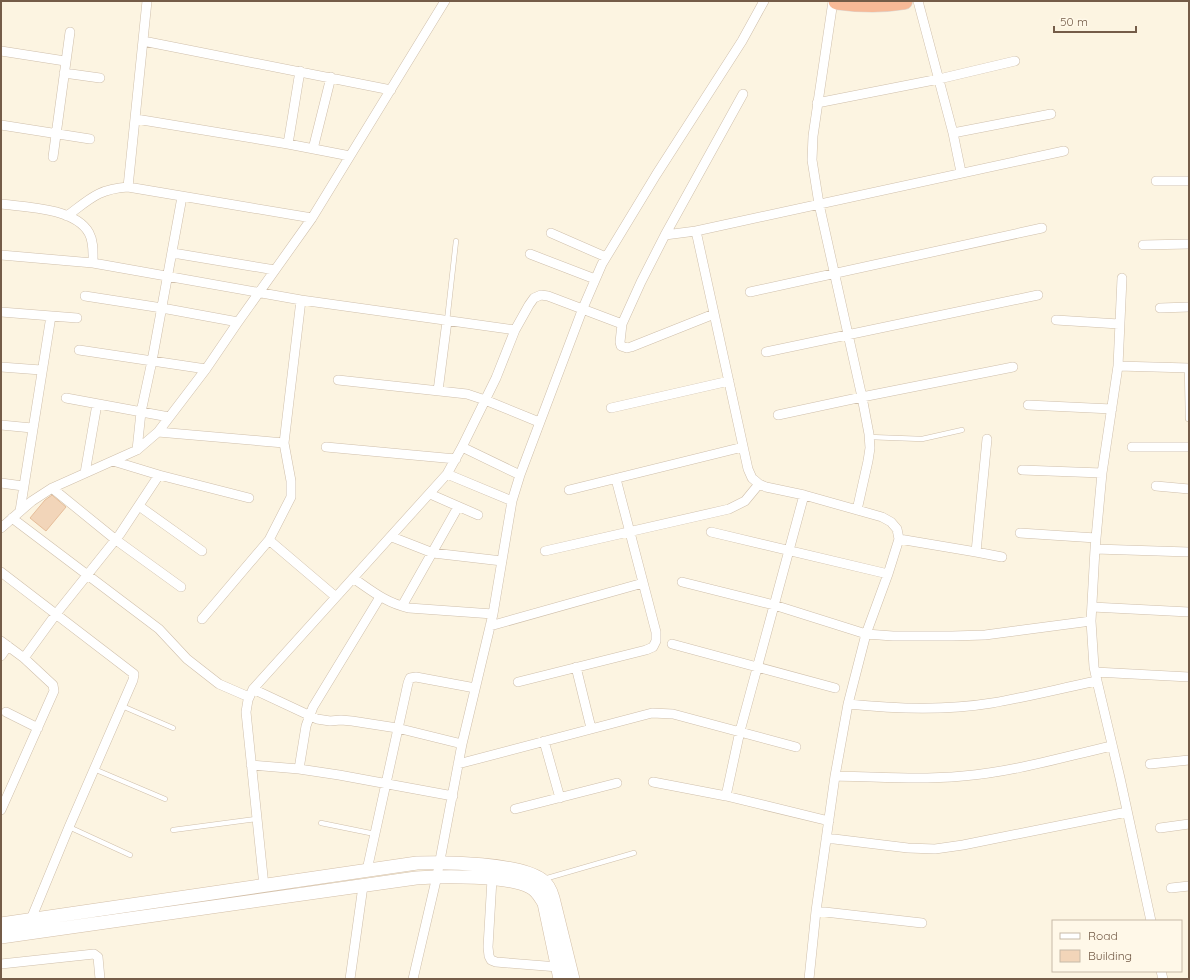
<svg xmlns="http://www.w3.org/2000/svg" width="1190" height="980" viewBox="0 0 1190 980" font-family="Quicksand,sans-serif">
	<style>
		.building { fill: #f2d5b9; stroke: #e5bd99 }
		.lines { fill: none; stroke-linecap: round; stroke-linejoin: round }
		.lane-casing { stroke: #cfbfab; stroke-width: 5.5 }
		.street-casing { stroke: #cfbfab; stroke-width: 10 }
		.secondary-casing { stroke: #d3bfa8; stroke-width: 14 }
		.highway-casing { stroke: #ded8d3; stroke-width: 18 }
		.lane { stroke: #fff; stroke-width: 4.5 }
		.street { stroke: #fff; stroke-width: 9 }
		.secondary { stroke: #fff; stroke-width: 13 }
		.highway { stroke: #f7b997; stroke-width: 17 }
	</style>
	<rect width="100%" height="100%" fill="#fcf4e1"/>
	<path class="building" d="M52 495 66 507 46 531 30 518 45 500Z"/>
	<g class="lines">
		<defs>
			<path id="lane" d="M447 321 456 241
				M1187 368 1188 419
				M869 437 922 439 962 430
				M122 706 173 728
				M94 769 165 799
				M321 823 375 834
				M69 827 130 855
				M173 830 256 819
				M544 879 634 853"/>
			<path id="street" d="M833 1 813 136 812 160 819 204 862 397 869 434 870 448 868 461 857 510
				M918 1 953 133 961 172
				M143 41 391 90
				M1 51 65 61
				M64 73 100 78
				M817 103 939 79 1015 61
				M136 119 288 144 350 156
				M1 125 90 139
				M953 133 1051 114
				M288 144 300 71
				M313 149 331 77
				M53 157 70 32
				M1156 181H1189
				M128 187 147 1
				M1 204C26 207 75 208 89 233 94 242 93 253 93 263
				M67 216C90 199 98 189 128 187L312 218
				M696 231 748 469 752 478 759 484 766 487 804 495 882 517 891 522 897 529 899 539 888 574 866 634 848 704 835 776 816 911 809 979
				M551 233 606 257
				M665 235 696 231 1064 151
				M1143 245 1189 244
				M173 253 275 270
				M530 254 595 279
				M1 255 93 263 301 300 515 330
				M1122 278 1118 366 1102 473 1095 549 1091 621 1094 667 1097 681 1120 778 1151 921
				M750 292 1042 228
				M85 296 162 308 238 322
				M1160 308 1189 307
				M1 312 77 318
				M714 314 631 347 627 348 621 346 620 342 622 324 641 282 665 235 743 94
				M1056 320 1119 324
				M79 350 206 369
				M766 352 1038 295
				M1118 366 1189 368
				M1 367 41 370
				M338 380 467 394 485 400 539 422
				M438 391 447 321
				M66 398 169 417
				M1028 405 1112 409
				M611 408 729 381
				M778 415 862 397 1013 367
				M1 425 32 428
				M158 432 284 443
				M326 447 456 459
				M462 447 520 475
				M1132 447H1189
				M137 450 141 412 152 361 182 197
				M113 461 159 475 249 498
				M1022 470 1102 473
				M85 473 97 404
				M447 474 512 501
				M1 483 23 486
				M1156 486 1189 489
				M52 488 116 540 181 587
				M569 490 743 447
				M430 494 478 515
				M139 506 202 551
				M20 511 51 316
				M12 518 159 629 187 659 219 684 249 697
				M1 528 32 501 52 488 137 450 158 432 206 369 238 322 312 218 445 1
				M711 532 888 574
				M1020 533 1096 538
				M392 537 433 553 502 561
				M899 539 976 552 987 439
				M269 540 336 597
				M1095 549 1189 552
				M545 551 729 509 745 501 759 484
				M976 552 1002 557
				M1 572 134 674 133 680 69 827 29 924
				M353 578C372 591 386 603 409 608L493 614
				M682 582 774 605 866 634 893 636H952L985 635 1091 621
				M402 606 458 507
				M1092 607 1189 612
				M202 619 269 540 291 497V481L284 443 301 300
				M490 626 643 583
				M1 641 24 658 53 685 54 691 1 810
				M672 644 835 688
				M1 656 8 646
				M24 658 56 614 120 534 159 475
				M576 667 591 728
				M1095 672 1189 677
				M518 682 646 650 653 647 656 641V632L616 479
				M253 689 317 719 330 721 341 720 352 721 397 728 462 744
				M848 704C896 709 944 711 992 703 1027 697 1062 688 1097 681
				M6 712 38 728
				M544 741 560 798
				M458 764 652 713 673 714 796 747
				M1150 764 1189 760
				M251 765 299 769 339 775 453 796
				M299 769 306 726 313 707 380 597
				M835 776C877 777 920 780 963 776 1013 772 1063 757 1112 746
				M653 782 726 796 829 821
				M726 796 740 731 804 495
				M515 809 617 783
				M1160 828 1189 824
				M826 838 908 848 935 849 963 845 1127 812
				M367 870 408 683 410 678 416 677 475 688
				M492 879 488 947 489 956 491 960 496 962 558 967
				M264 886 246 712 248 700 253 689 447 474 462 447 496 378 515 330 529 305 534 298 541 295 548 296 622 324
				M1171 888 1189 886
				M816 911 922 923
				M1 964 94 954 98 957 100 979
				M1161 971 1163 979
				M350 979 363 886
				M413 979 437 876 462 744 493 614 512 501 520 475 583 308 602 264 656 175 742 41 764 1"/>
			<path id="secondary" d="M1 924 417 863C446 862 519 863 542 880 548 884 551 891 553 898L573 979
				M1 937 416 878C443 876 507 875 530 887 537 890 540 897 544 903L560 979"/>
			<path id="highway" d="M837 1C859 4 881 5 904 1"/>
		</defs>
		<use href="#lane" class="lane-casing"/>
		<use href="#street" class="street-casing"/>
		<use href="#secondary" class="secondary-casing"/>
		<use href="#highway" class="highway-casing"/>
		<use href="#lane" class="lane"/>
		<use href="#street" class="street"/>
		<use href="#secondary" class="secondary"/>
		<use href="#highway" class="highway"/>
	</g>
	<rect width="1190" height="980" fill="none" stroke="#745c48" stroke-width="4"/>
	<rect x="1052" y="920" width="130" height="52" fill="#fff8e8" stroke="#c7baa8"/>
	<rect x="1060" y="933" width="20" height="6" fill="#ffffff" stroke="#c7baa8"/>
	<text x="1088" y="940" font-size="12" fill="#745c48">Road</text>
	<rect x="1060" y="950" width="20" height="12" fill="#f2d5b9" stroke="#c7baa8"/>
	<text x="1088" y="960" font-size="12" fill="#745c48">Building</text>
	<path d="M1054 26v6h82v-6" fill="none" stroke="#745c48" stroke-width="2"/>
	<text x="1060" y="26" font-size="12" fill="#745c48" stroke="#fff8e8" stroke-width="3" paint-order="stroke">50 m</text>
</svg>
